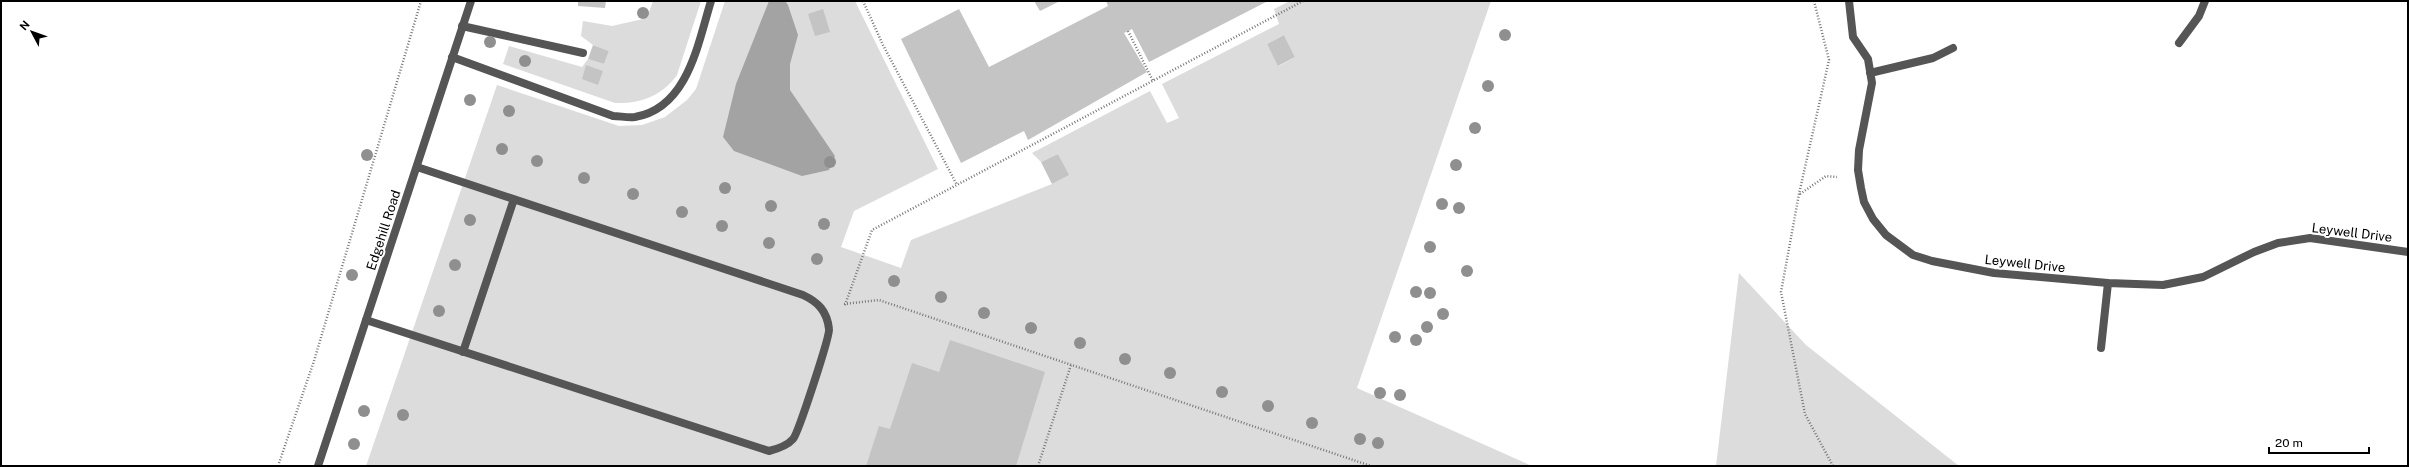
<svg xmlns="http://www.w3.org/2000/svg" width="2409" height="467" viewBox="0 0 2409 467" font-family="'Public Sans',sans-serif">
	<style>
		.green { fill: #dcdcdc; fill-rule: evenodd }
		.water { fill: #a3a3a3 }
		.building { fill: #c4c4c4 }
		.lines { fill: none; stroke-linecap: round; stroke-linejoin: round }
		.path { stroke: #777; stroke-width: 2.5; stroke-dasharray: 1 2; stroke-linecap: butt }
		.service { stroke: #555; stroke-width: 8 }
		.minor { stroke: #555; stroke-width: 8 }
		.tertiary { stroke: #555; stroke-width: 8 }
		.tree { fill: #8f8f8f }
		.labels { text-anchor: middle; stroke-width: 4; stroke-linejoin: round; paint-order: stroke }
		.street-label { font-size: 13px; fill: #000; stroke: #fff }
	</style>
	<rect width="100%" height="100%" fill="#fff"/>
	<path class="green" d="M653 1H701L677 75C662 96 640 104 615 103L503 64 509 46 582 67 588 59 604 64 609 51 593 45 581 36 583 21 612 26 647 18Z
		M725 1H855L938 169 854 211 841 247 901 268 911 240 1052 184 1068 175 1058 154 1041 162 1032 153 1150 91 1167 123 1179 118 1162 84 1279 24 1274 9 1290 1H1491L1357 388 1532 466H366L497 85 619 126 642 125 665 117 687 100 696 89ZM1284 35 1295 57 1279 66 1267 44Z
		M1739 273 1806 345 1959 466H1716Z"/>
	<path class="water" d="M769 1H785L788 5 798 35 790 64V90L835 156 829 170 802 176 734 151 723 137 736 84Z"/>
	<path class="building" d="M578 1H606L605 8 578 6Z
		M1034 1H1060L1040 11Z
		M1106 1H1268L1149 62 1132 29 1124 33 1147 72 1028 140 1024 131 961 163 901 39 959 9 989 67 1108 6Z
		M823 9 830 32 815 36 808 14Z
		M1284 35 1295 57 1278 66 1267 44Z
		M593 45 609 51 604 64 588 59Z
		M586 65 603 71 598 85 582 79Z
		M1058 154 1069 175 1052 184 1041 162Z
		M950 340 1045 372 1016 466H866L879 426 890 429 912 363 939 372Z"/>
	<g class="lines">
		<path class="path" d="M863 1 883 45 957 185
			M1814 1 1829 60 1799 194 1781 292 1805 414 1833 466
			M1128 31 1153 81
			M1800 194 1826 176 1837 177
			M844 304 879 300 1371 466
			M845 305 872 230 1303 1
			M278 466 314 361 421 1
			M1038 466 1071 365"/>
		<path class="service" d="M462 26 583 53
			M452 57 613 116C620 116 628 118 635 117 688 108 698 43 711 1
			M366 320 769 451C777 449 787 446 793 439 798 434 830 336 829 329 827 311 818 302 803 295L417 167
			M463 352 514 199"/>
		<path class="minor" d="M1849 1 1853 37 1868 59 1872 83 1859 150 1858 170 1861 188 1864 202 1873 219 1886 235 1913 255 1932 261 1994 273 2108 283 2163 285 2203 277 2254 252 2278 243 2310 238 2408 252
			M2179 43 2199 16 2205 1
			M1870 73 1933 58 1953 48
			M2101 348 2108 283"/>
		<path class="tertiary" d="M318 466 471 1"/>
	</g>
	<g class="tree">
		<circle cx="643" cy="13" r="6"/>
		<circle cx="1505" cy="35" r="6"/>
		<circle cx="490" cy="42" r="6"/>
		<circle cx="525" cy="61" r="6"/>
		<circle cx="1488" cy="86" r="6"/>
		<circle cx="470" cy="100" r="6"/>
		<circle cx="509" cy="111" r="6"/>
		<circle cx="1475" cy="128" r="6"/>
		<circle cx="502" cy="149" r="6"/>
		<circle cx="367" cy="155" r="6"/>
		<circle cx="537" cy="161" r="6"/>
		<circle cx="830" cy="162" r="6"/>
		<circle cx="1456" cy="165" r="6"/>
		<circle cx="584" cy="178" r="6"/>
		<circle cx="725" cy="188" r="6"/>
		<circle cx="633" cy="194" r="6"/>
		<circle cx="1442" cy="204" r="6"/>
		<circle cx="771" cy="206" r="6"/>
		<circle cx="1459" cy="208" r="6"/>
		<circle cx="682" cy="212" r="6"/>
		<circle cx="470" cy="220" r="6"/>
		<circle cx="824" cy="224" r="6"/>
		<circle cx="722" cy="226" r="6"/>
		<circle cx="769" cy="243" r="6"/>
		<circle cx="1430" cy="247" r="6"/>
		<circle cx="817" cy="259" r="6"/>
		<circle cx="455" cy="265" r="6"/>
		<circle cx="1467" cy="271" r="6"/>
		<circle cx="352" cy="275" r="6"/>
		<circle cx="894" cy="281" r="6"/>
		<circle cx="1416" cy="292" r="6"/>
		<circle cx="1430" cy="293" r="6"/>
		<circle cx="941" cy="297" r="6"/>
		<circle cx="439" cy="311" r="6"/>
		<circle cx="984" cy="313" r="6"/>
		<circle cx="1443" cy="314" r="6"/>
		<circle cx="1427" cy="327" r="6"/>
		<circle cx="1031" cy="328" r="6"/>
		<circle cx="1395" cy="337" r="6"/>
		<circle cx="1416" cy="340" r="6"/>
		<circle cx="1080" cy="343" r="6"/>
		<circle cx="1125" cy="359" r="6"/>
		<circle cx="1170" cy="373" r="6"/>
		<circle cx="1222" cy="392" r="6"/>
		<circle cx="1380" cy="393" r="6"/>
		<circle cx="1400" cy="395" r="6"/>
		<circle cx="1268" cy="406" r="6"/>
		<circle cx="364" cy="411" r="6"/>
		<circle cx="403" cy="415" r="6"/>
		<circle cx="1312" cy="423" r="6"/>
		<circle cx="1360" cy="439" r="6"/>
		<circle cx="1378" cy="443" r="6"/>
		<circle cx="354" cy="444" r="6"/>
	</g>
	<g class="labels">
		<g class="street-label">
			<text transform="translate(383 230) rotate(-72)" y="5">Edgehill Road</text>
			<text transform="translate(2352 232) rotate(7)" y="5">Leywell Drive</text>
			<text transform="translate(2025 263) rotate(6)" y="5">Leywell Drive</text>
		</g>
	</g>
	<rect width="2409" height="467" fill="none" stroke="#000000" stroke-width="4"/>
	<g transform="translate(32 32) rotate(311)" stroke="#ffffff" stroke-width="3" paint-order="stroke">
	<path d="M0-3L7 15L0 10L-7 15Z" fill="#000000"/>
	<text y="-6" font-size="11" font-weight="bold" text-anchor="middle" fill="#000000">N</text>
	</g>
	<path d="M2269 447v6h100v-6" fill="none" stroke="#000000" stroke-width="2"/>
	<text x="2275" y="447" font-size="12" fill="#000000" stroke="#ffffff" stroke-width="3" paint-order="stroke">20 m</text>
</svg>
